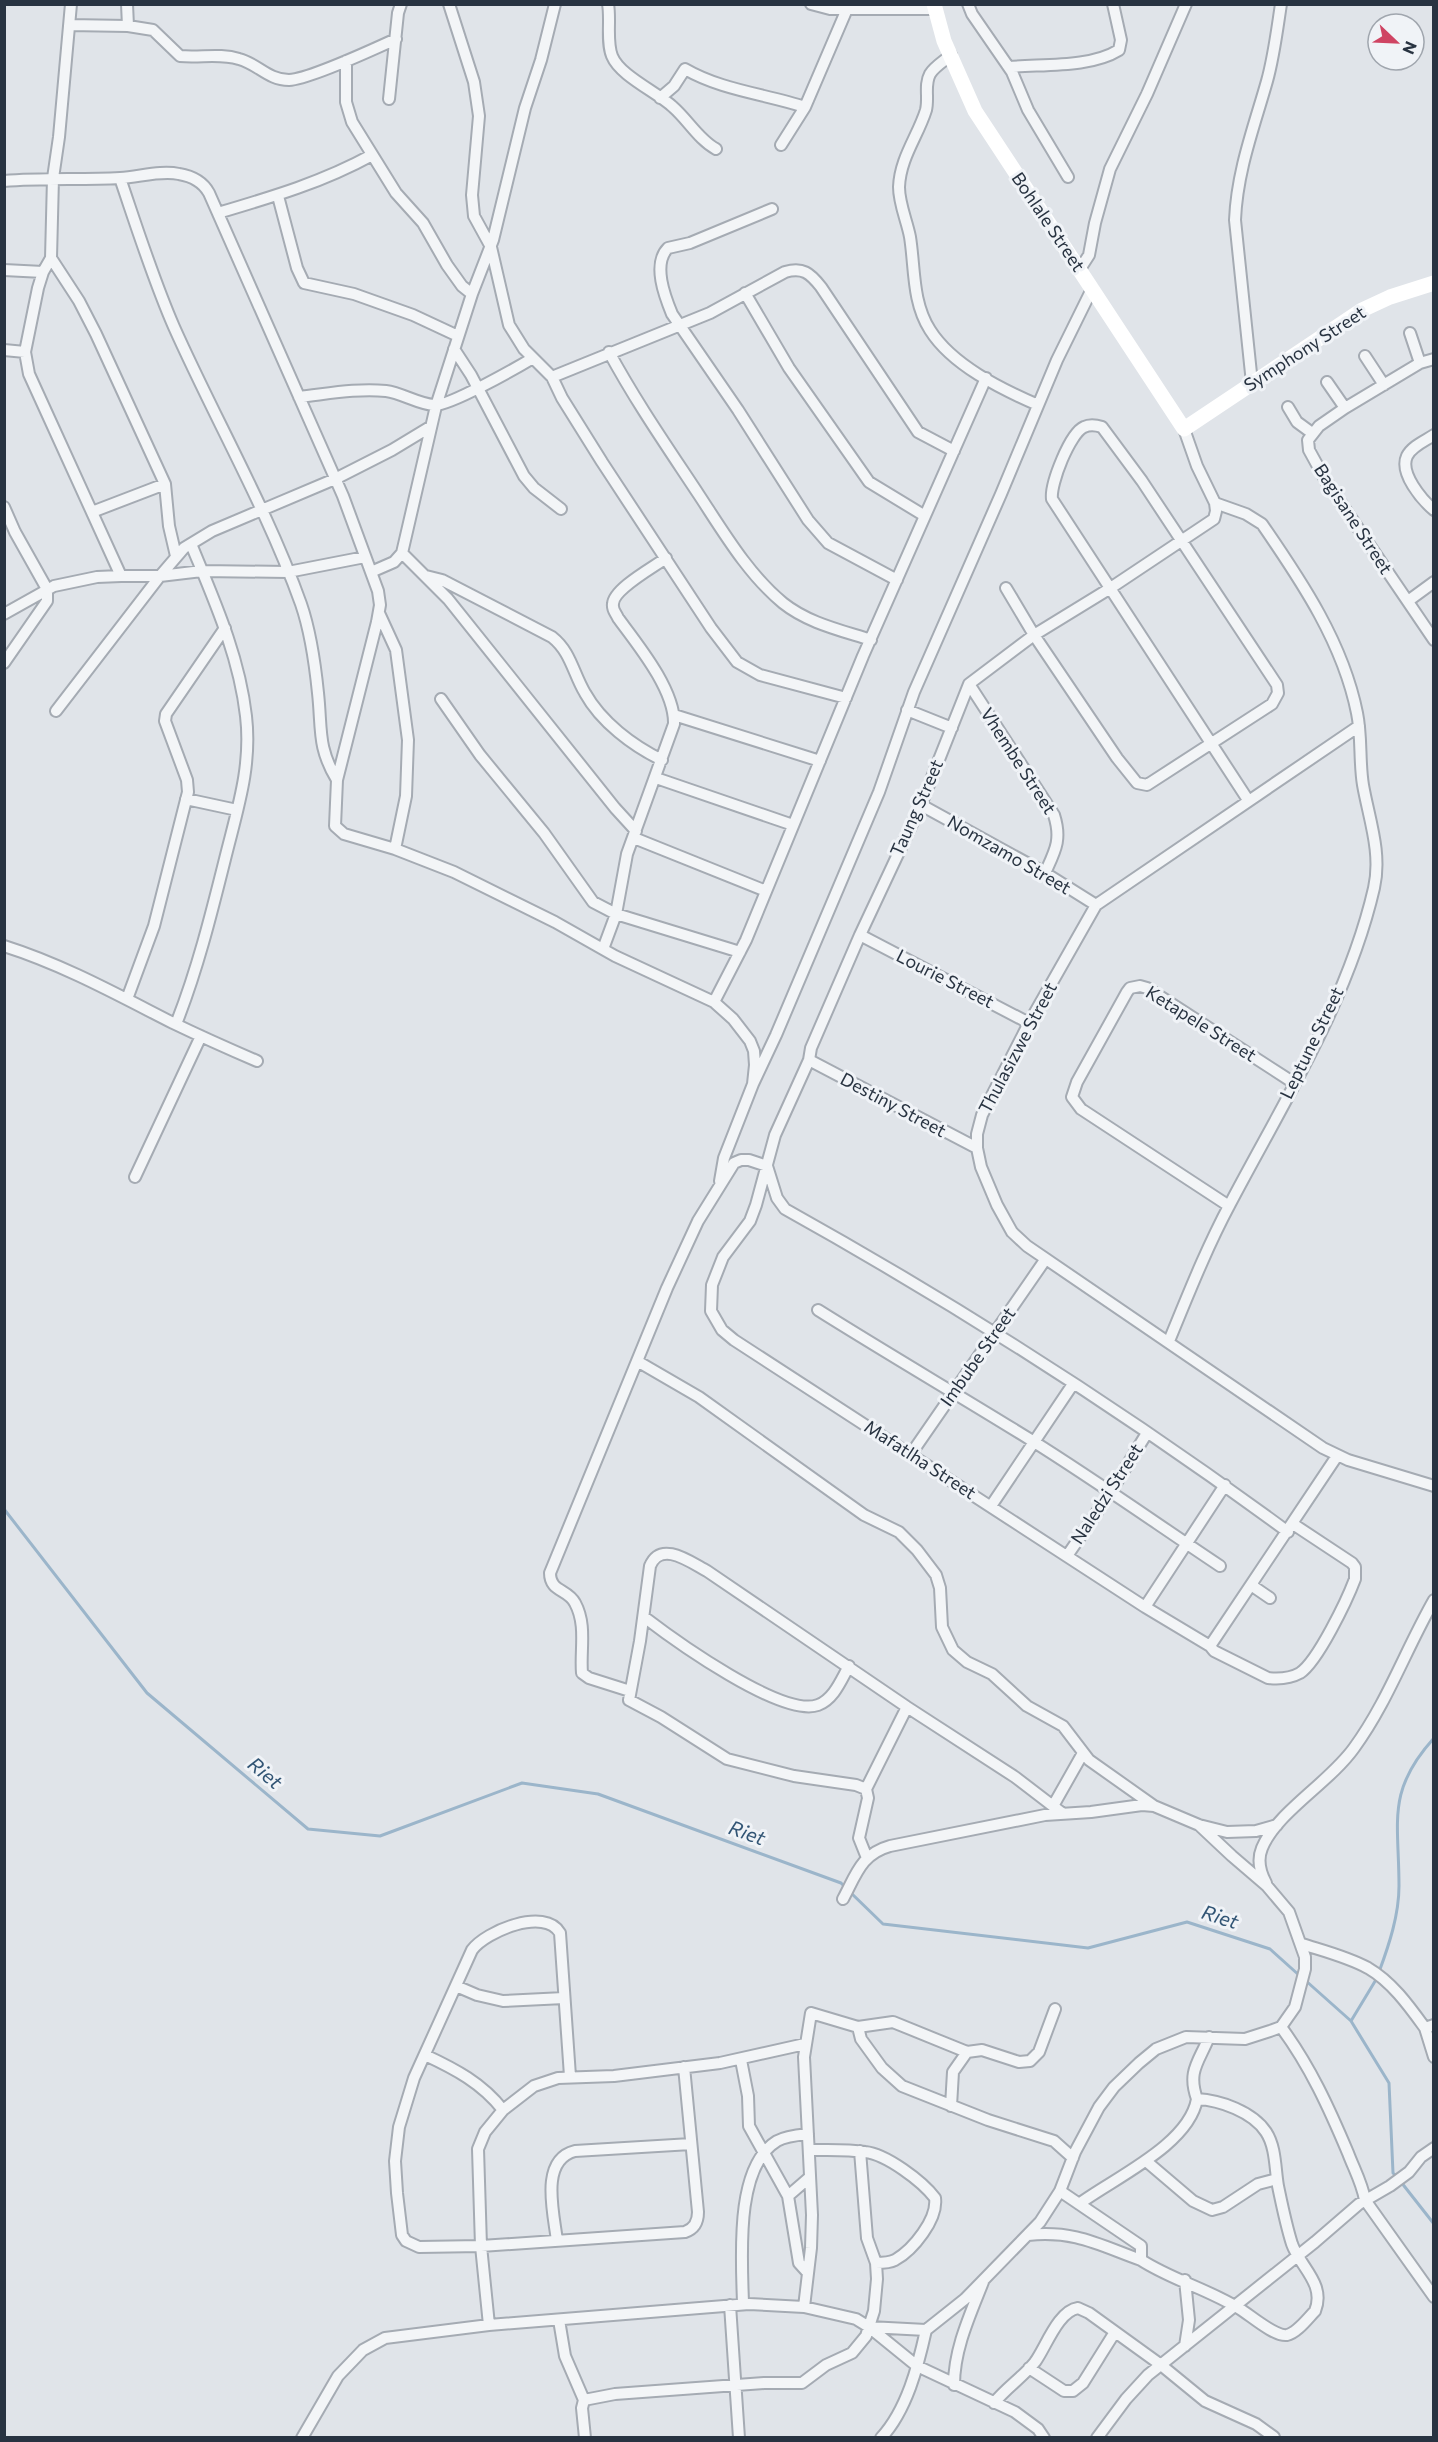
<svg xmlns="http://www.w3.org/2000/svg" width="1438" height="2442" viewBox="0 0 1438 2442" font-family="Commissioner,sans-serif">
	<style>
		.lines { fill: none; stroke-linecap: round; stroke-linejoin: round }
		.stream { stroke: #9bb5ca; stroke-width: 3 }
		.street-casing { stroke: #a5abb3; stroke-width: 14 }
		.street { stroke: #f3f5f7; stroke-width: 10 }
		.secondary { stroke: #fff; stroke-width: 15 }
		.labels { text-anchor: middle; stroke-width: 6; stroke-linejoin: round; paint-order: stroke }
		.street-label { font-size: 18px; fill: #283341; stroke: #f0f3f7 }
		.water-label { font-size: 20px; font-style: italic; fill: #325575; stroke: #f0f3f7 }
	</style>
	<rect width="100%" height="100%" fill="#e0e4e9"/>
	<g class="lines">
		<path class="stream" d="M4 1509 147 1693 308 1829 380 1836 522 1783 598 1794 841 1883 845 1887
			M850 1892 883 1924 1088 1948 1187 1922 1270 1949 1300 1976
			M1379 1972C1389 1945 1399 1915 1399 1886 1399 1821 1386 1791 1434 1738
			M1305 1980 1351 2021 1389 2083 1393 2173 1397 2177
			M1351 2021 1377 1978
			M1401 2182 1434 2224"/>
		<defs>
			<path id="street" d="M71 4 59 137 53 178 51 258 43 272 38 288 25 352 29 374 121 576H160L202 571 288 572 365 557
				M127 4 128 26
				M449 4 474 82 479 116 472 195 474 216 491 247 509 325 524 349 552 377 562 398 602 462 711 628 737 662 760 675 846 698
				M608 4C611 20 606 41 612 56 620 76 657 92 673 107 688 120 699 140 716 149
				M811 4 830 9H935
				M968 4 972 14 1012 72 1028 110 1068 177
				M69 25 128 26 153 30 180 56C200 58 220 53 239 59 258 64 268 80 289 80 310 79 374 49 396 39
				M951 55C944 61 934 67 930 74 924 85 929 98 926 110 918 136 900 158 899 187 899 204 907 221 910 237 915 268 912 302 930 330 952 365 1001 389 1038 405
				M346 61V102L352 122 396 193 423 223 447 265 462 286 472 294
				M1009 67C1043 64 1090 68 1119 50L1121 40 1113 4
				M660 98 674 86 685 69C721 90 765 94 805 107
				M389 99 398 13 401 4
				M781 145 805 107 847 9
				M120 178C137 228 153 279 174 327 215 419 267 509 301 604 311 633 315 663 318 693 322 729 317 747 337 780
				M4 181C43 178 81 180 120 178 139 177 161 170 179 174 191 176 203 182 209 193L343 496 378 591 380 605 377 622 337 780 335 826 344 834 395 849 454 872 555 922 615 956 714 1002 733 1019 750 1041 754 1051 755 1065 753 1084
				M278 196 297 268 304 283 354 294 413 315 458 336
				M772 209 690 243 668 248C652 264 665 297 672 314L738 410 808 520 828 543 897 580
				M218 213C272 197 323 182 372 155
				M51 258 79 301 96 334 165 484 169 526 176 556
				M1080 269 1089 255 1095 223 1110 169 1147 94 1186 4
				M4 270 43 272
				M745 293 789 368 869 482 925 516
				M1410 333 1420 363
				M454 349 471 375 524 476 534 488 561 509
				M4 350 25 352
				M609 352C636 402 668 448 699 495 724 533 748 574 783 603 808 623 840 630 871 640
				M1365 356 1384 385
				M1434 359 1420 363 1345 408 1319 426 1308 440 1309 450 1326 481 1434 640
				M552 377 710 313 785 272C803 267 810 273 821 287L918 432 954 451
				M1327 382 1345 408
				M1252 383 1235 220C1237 171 1254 127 1267 81 1274 56 1277 30 1281 4
				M299 397C327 394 357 388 386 391 402 393 418 404 434 405 448 407 518 367 533 358
				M1288 407 1297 422 1312 433
				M1184 429 1197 466 1215 503 1216 511 1214 519 1109 589 1034 635 969 684 921 805 860 935 811 1048 809 1060 775 1135 756 1205 750 1221 723 1257 712 1285 711 1311 722 1330 734 1340 1145 1607 1210 1646 1214 1651 1268 1678C1278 1679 1291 1678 1300 1673 1318 1661 1347 1600 1355 1579V1567L1352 1563 1293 1524
				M1434 435C1425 441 1412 446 1407 456 1399 473 1422 500 1434 510
				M4 507 15 532 47 589V601L4 663
				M92 512 165 484
				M402 553 448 599 615 808 636 831
				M371 572 394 562 402 553 436 406 472 294 493 240 525 108 541 60 555 4
				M426 576 442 580 552 637C571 652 573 673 585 693 601 722 633 746 662 760
				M1006 588 1034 635 1117 758 1137 783 1147 785 1272 704 1278 693 1277 685 1142 481 1102 427C1096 425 1090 424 1084 427 1070 433 1050 484 1052 499L1248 800
				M1408 601 1434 582
				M379 613 396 650 408 740 406 796 395 849
				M4 614 54 586 97 577 121 576
				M969 684 1054 815C1062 840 1055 851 1045 873
				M441 699 480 755 544 833 593 902 616 914 740 952
				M907 710 952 728
				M56 711 160 576 184 548 212 531 335 479 392 450 430 427
				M674 715 820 761
				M1359 726 1096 905 1029 1023 982 1115 977 1134V1148L981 1167 997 1205 1012 1232 1027 1246 1323 1448 1348 1460 1434 1486
				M656 778 793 825
				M186 799 237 810
				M921 805 1045 873 1096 905
				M634 838 766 891
				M860 935 1029 1023
				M4 946C64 965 118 995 173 1023 200 1036 229 1049 257 1061
				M603 949 616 914 627 854 674 724C675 690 638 645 618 618 616 613 612 610 613 604 613 589 654 567 666 558
				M127 999 154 926 188 792 187 780 165 721 166 714 225 628
				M714 1002 746 940 863 656 986 378
				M176 1024C197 971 211 915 225 859 237 810 252 767 246 716 239 655 214 600 191 544
				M809 1060 977 1148
				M135 1177 201 1036
				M720 1181 724 1158 753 1084 776 1035 879 792 914 692 1001 494 1057 360 1092 289
				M1229 1206 1081 1109 1072 1097 1077 1082 1127 992 1130 988 1140 986 1147 988 1294 1083
				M818 1310C888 1354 960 1396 1031 1440 1095 1480 1157 1524 1220 1566
				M1169 1341C1188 1295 1206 1249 1230 1204 1283 1103 1348 1001 1374 888 1382 853 1369 819 1363 785 1359 761 1362 737 1357 713 1343 643 1302 582 1262 524L1246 514 1215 503
				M637 1361 699 1397 864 1515 899 1532 917 1550 936 1575 940 1588 942 1627 953 1650 967 1662 992 1674 1027 1706 1063 1726 1089 1760 1154 1806
				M911 1454 1045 1260
				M991 1506 1073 1384
				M1067 1556 1110 1493 1147 1433
				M1251 1585 1270 1598
				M1145 1607 1225 1485
				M644 1617C674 1640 782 1718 818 1705 834 1699 841 1680 849 1666
				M1210 1646 1337 1456
				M630 1691 589 1678 582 1673C580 1650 587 1625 575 1603 568 1589 550 1592 550 1573L667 1288 698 1221 734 1163 741 1160H749L767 1166 777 1198 785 1209C959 1306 1128 1414 1288 1532
				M866 1789 907 1707
				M1053 1806 1083 1753
				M867 1858 859 1838 868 1798 866 1789 856 1785 794 1776 727 1759 661 1717 629 1700 640 1641 650 1566C661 1540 690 1562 707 1571L907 1707 1015 1777 1062 1813
				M1266 1883C1260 1872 1257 1860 1262 1848 1277 1812 1329 1783 1354 1748 1387 1703 1406 1649 1434 1600
				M843 1899C856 1875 861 1854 890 1846L1045 1815 1091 1812 1142 1805 1154 1806 1199 1825 1227 1832 1256 1831 1277 1825
				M1302 1944C1324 1951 1348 1957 1368 1968 1392 1982 1409 2006 1425 2028L1434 2025
				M456 1986 477 1995 503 2001 564 1998
				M858 2027 893 2022 967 2052 982 2050 1019 2062 1030 2061 1039 2052 1055 2009
				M1281 2027C1310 2066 1329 2108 1348 2153 1354 2169 1362 2183 1365 2200L1434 2297
				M1425 2028 1434 2057
				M425 2055C455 2069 482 2083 503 2110
				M741 2060 748 2096 749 2126 788 2196 799 2263 808 2273
				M570 2076 560 1933C545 1907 486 1931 472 1950L414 2078 399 2127 395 2161 397 2193 402 2235 406 2241 419 2247 481 2246 685 2232C694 2229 698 2222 698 2212L684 2067
				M951 2106 953 2072 967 2052
				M809 2150C827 2150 847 2149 865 2152 886 2154 922 2181 935 2198 938 2219 913 2250 895 2260 889 2263 882 2263 876 2263
				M1146 2161 1193 2201 1212 2210 1223 2207 1258 2184 1277 2179
				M1060 2191 1141 2246V2260C1172 2280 1208 2289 1240 2309 1250 2315 1275 2337 1287 2335 1297 2333 1308 2318 1315 2311 1326 2284 1300 2267 1292 2244 1286 2225 1282 2205 1278 2186 1275 2169 1276 2147 1266 2132 1253 2112 1220 2100 1197 2099
				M788 2196 810 2177
				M1079 2204C1114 2178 1189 2145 1197 2099 1187 2071 1199 2062 1209 2037
				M1028 2235C1075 2230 1099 2245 1141 2260
				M557 2241C554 2214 539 2160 575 2151L691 2144
				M743 2304C742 2260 734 2167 777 2141 786 2136 798 2135 808 2134
				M730 2305 739 2438
				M804 2307 811 2248 812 2215 804 2057 811 2013 858 2027 861 2039 882 2068 902 2086 988 2120 1054 2141 1073 2158
				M559 2320 565 2356 584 2400 582 2408 585 2438
				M489 2325 481 2246 478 2149 485 2132 503 2110 534 2086 558 2078 614 2076 720 2063 805 2044
				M869 2327 926 2330 965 2299 1040 2222 1060 2191 1075 2152 1099 2107 1114 2087 1139 2063 1156 2049 1186 2037 1245 2039 1270 2031 1281 2027 1295 2007 1305 1969V1957L1289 1912 1267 1886 1232 1856 1199 1825
				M1185 2346 1189 2320 1185 2280
				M1029 2368 1064 2391H1073L1083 2383 1115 2332
				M954 2385C954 2349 970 2315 983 2282
				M584 2400 615 2394 764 2383H802L826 2365 852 2353 866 2336 874 2311 877 2279 876 2263 867 2238 860 2151
				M994 2403C1006 2388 1023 2377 1035 2362 1046 2347 1058 2311 1078 2308L1089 2313 1161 2365 1205 2401 1256 2424 1274 2437
				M302 2438 338 2376 363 2350 385 2338 489 2325 749 2304 804 2307 856 2319 869 2327 917 2366 1015 2412 1038 2429 1044 2438
				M881 2438C907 2410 918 2366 926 2330
				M1097 2438 1126 2399 1148 2375 1315 2242 1359 2204 1390 2186 1409 2172 1421 2157 1434 2148"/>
		</defs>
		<use href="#street" class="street-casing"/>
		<use href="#street" class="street"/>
		<path class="secondary" d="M934 4 944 41 975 111 1184 429 1362 310 1390 297 1434 283"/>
	</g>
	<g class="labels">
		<g class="street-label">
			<text transform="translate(1048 222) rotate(56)" y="6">Bohlale Street</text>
			<text transform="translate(1305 349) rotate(-33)" y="6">Symphony Street</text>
			<text transform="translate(1353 519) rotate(57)" y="6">Bagisane Street</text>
			<text transform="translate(1018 761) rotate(57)" y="6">Vhembe Street</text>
			<text transform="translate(917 808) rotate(-66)" y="6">Taung Street</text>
			<text transform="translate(1009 855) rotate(30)" y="6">Nomzamo Street</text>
			<text transform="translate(945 979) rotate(27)" y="6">Lourie Street</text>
			<text transform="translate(1201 1024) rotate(32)" y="6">Ketapele Street</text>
			<text transform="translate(1312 1043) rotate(-64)" y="6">Leptune Street</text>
			<text transform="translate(1018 1048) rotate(-62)" y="6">Thulasizwe Street</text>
			<text transform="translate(893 1105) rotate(28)" y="6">Destiny Street</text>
			<text transform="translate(978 1357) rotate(-55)" y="6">Imbube Street</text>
			<text transform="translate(920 1460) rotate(33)" y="6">Mafatlha Street</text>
			<text transform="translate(1107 1494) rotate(-57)" y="6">Naledzi Street</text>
		</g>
		<g class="water-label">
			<text transform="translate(265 1773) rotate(40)" y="7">Riet</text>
			<text transform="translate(747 1833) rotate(20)" y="7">Riet</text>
			<text transform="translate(1220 1917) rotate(18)" y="7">Riet</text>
		</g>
	</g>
	<rect width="1438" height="2442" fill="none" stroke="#283341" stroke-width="12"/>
	<g transform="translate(1396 42) rotate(113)"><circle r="28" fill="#f0f3f7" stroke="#a0a6ae" stroke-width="1.5"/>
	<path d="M0-4.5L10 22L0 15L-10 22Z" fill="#cf4463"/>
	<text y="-9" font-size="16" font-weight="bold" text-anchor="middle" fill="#283341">N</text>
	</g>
</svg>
